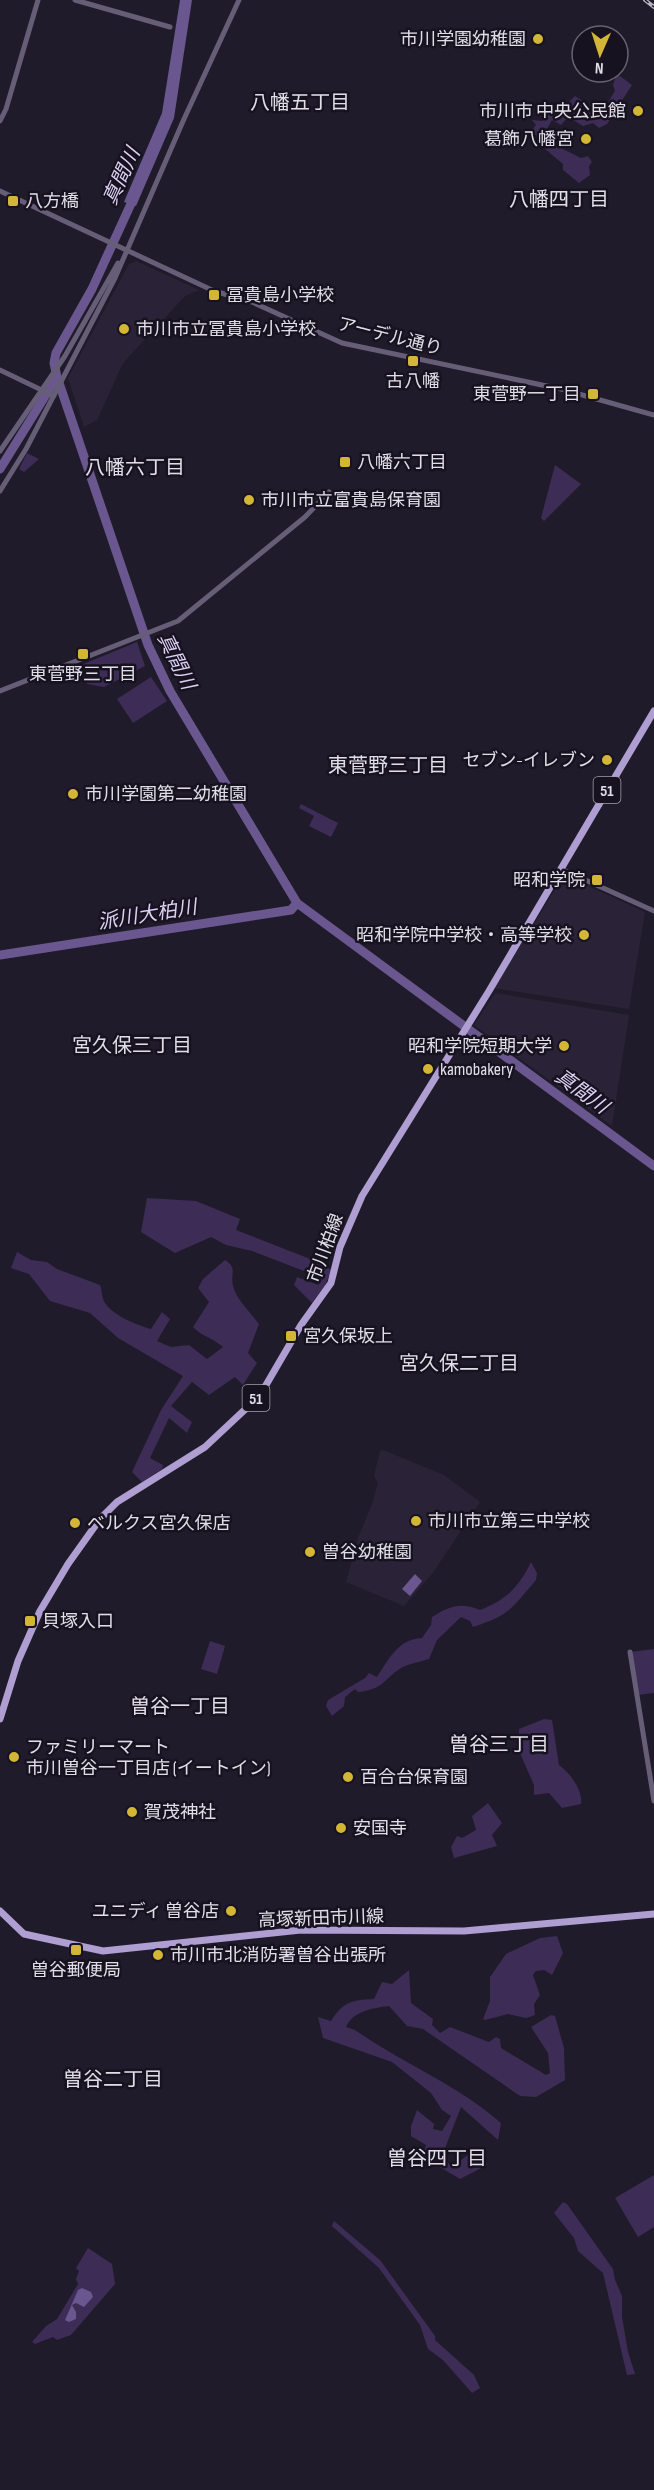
<svg xmlns="http://www.w3.org/2000/svg" width="654" height="2490" viewBox="0 0 654 2490" font-family="'Sofia Sans Condensed','Noto Sans JP',sans-serif">
	<style>
		.built { fill: #2a2338 }
		.green { fill: #3c2c56 }
		.water { fill: #6b578f }
		.lines { fill: none; stroke-linecap: round; stroke-linejoin: round }
		.river { stroke: #6b578f; stroke-width: 9 }
		.minor { stroke: #665e77; stroke-width: 5 }
		.major { stroke: #af9ed1; stroke-width: 7 }
		.rail-casing { stroke: #b7b4bf; stroke-width: 4 }
		.rail { stroke: #171220; stroke-width: 1.5; stroke-dasharray: 4.5; stroke-linecap: butt }
		.poi-dot { fill: #d3b635; stroke: #171220; stroke-width: 2 }
		.labels { text-anchor: middle; stroke-width: 5; stroke-linejoin: round; paint-order: stroke }
		.shield { fill: #171220; stroke: #a4a0ab; stroke-width: 1.5 }
		.shield-label { font-size: 16px; font-weight: bold; fill: #e0dde7 }
		.poi-label { font-size: 18px; fill: #e0dde7; stroke: #171220; text-anchor: start }
		.street-label { font-size: 18px; fill: #e0dde7; stroke: #171220 }
		.neighbourhood-label { font-size: 20px; fill: #e0dde7; stroke: #171220 }
		.water-label { font-size: 20px; font-style: italic; fill: #dbd0f2; stroke: #171220 }
	</style>
	<rect width="100%" height="100%" fill="#201b2a"/>
	<path class="built" d="M136 261 199 290 185 296 123 363 97 420 84 427 68 378 129 264Z
		M564 875 645 912 629 1009 494 988Z
		M495 993 629 1015 612 1126 474 1025Z
		M383 1450 444 1475 480 1502 432 1574 404 1606 346 1582 358 1538 372 1504 378 1483 374 1476 380 1451Z"/>
	<path class="green" d="M616 76H620L632 85 607 124 599 128 593 123 583 126 568 117 561 125 552 120 547 129 559 147 581 158 588 156 592 162 589 166 590 175 579 183 563 170V164L545 149 532 130 536 125 532 120 542 121 559 105H566L575 96 601 113 615 91 613 85Z
		M27 453 39 459 24 472 19 469Z
		M555 465 581 484 544 521 541 518Z
		M137 642 145 666 104 687 87 684 81 665Z
		M151 677 167 701 133 723 117 699Z
		M301 804 338 823 331 837 309 826 314 816 299 808Z
		M147 1198 196 1201 240 1219 236 1230 318 1262 332 1270 325 1285 312 1303 294 1285 297 1277 318 1285 322 1278 252 1251 226 1245 211 1237 175 1253 141 1232Z
		M17 1252 31 1260 47 1262 57 1269 100 1285C102 1290 102 1299 105 1303 114 1316 137 1325 151 1329L162 1312 170 1319 157 1341 171 1347 189 1345 207 1359 223 1347C213 1338 201 1336 193 1327L209 1302 198 1288 203 1279 225 1260C238 1268 230 1274 233 1286 236 1299 251 1313 259 1324L248 1353 257 1363 243 1385 235 1377 209 1395 192 1382 171 1406 192 1422 187 1433 169 1418 150 1458 163 1465 162 1469 142 1482 132 1472 161 1410 183 1376 118 1338 90 1313 50 1301 29 1274 11 1268Z
		M531 1562 537 1573 536 1580C511 1609 510 1615 473 1627L470 1621 461 1617 437 1640 429 1659C420 1662 405 1664 398 1670 381 1683 382 1689 358 1692L355 1689 345 1697 344 1706 332 1716 326 1706 328 1700 365 1678 369 1673 377 1677C389 1659 398 1639 422 1638L431 1625 432 1617C450 1606 460 1602 480 1610 505 1601 519 1587 531 1562Z
		M210 1641 225 1646 217 1674 201 1669Z
		M654 1649V1693L637 1695 630 1652Z
		M544 1719 552 1720 559 1765C570 1773 583 1790 581 1804L562 1808 549 1793 534 1795V1785L519 1751V1729Z
		M488 1803 502 1823 492 1835 497 1846 454 1858 451 1847 457 1836 462 1838 476 1830 472 1816Z
		M557 1936 563 1953 552 1975 544 1970 536 1971 533 1975 540 1995 534 2004 535 2015 526 2018 508 2014 485 2020 483 2019 490 2001V1977L506 1954 540 1938Z
		M409 1970 411 2003 433 2019 432 2025 440 2033 450 2027 489 2042 496 2037 500 2039 501 2048 546 2075 550 2073 548 2053 531 2027 551 2015 555 2016 564 2048 565 2080 536 2097 520 2096 423 2029 407 2026 389 2006C373 2008 353 2011 346 2027L355 2030C402 2063 458 2085 501 2123L498 2140 461 2107 442 2156 452 2167 473 2151 482 2154 487 2165 460 2179 423 2157 426 2145 411 2136V2126L417 2110 434 2124 433 2129 442 2131 451 2116 442 2110 431 2093 392 2062 323 2038 318 2017 331 2021C343 2002 351 2000 374 1999L382 1982 392 1984Z
		M654 2175V2227L638 2237 615 2198Z
		M563 2202 567 2204 613 2269 615 2280 622 2296V2317L628 2352 635 2374 627 2375 603 2273 578 2251 574 2238 554 2213Z
		M334 2221 380 2260 435 2336V2340L474 2375 480 2388 472 2393 443 2360 428 2349 420 2325 379 2268 332 2226Z
		M88 2248 112 2264 115 2284 71 2335 57 2340 53 2337 35 2344 32 2342 46 2326 57 2319 78 2284 76 2279 79 2271 76 2268Z"/>
	<path class="water" d="M180 0H192L174 118 136 206 124 202 162 113Z
		M415 1574 422 1581 410 1596 402 1589Z
		M82 2288 91 2292 93 2297 84 2307 76 2303 72 2305 76 2312V2319L69 2322 65 2320 78 2290Z"/>
	<g class="lines">
		<path class="river" d="M135 195 92 289 56 353 54 363 57 377 148 645 170 691 297 903 654 1166
			M0 469 57 377
			M0 955 291 910 297 903"/>
		<path class="minor" d="M75 0 170 27
			M0 121 6 109 38 0
			M0 191 214 291 252 302 342 343 561 389 654 415
			M0 370 54 396
			M0 451 65 356 118 263
			M0 491 26 449 115 278 184 119 239 0
			M0 691 178 621 305 517 329 492
			M561 869 654 911
			M630 1652 654 1801"/>
		<path class="major" d="M0 1719 18 1661 40 1611 68 1564 100 1519 117 1502 205 1447 254 1401 266 1385 301 1325 331 1283 340 1247 362 1196 489 991 654 711
			M0 1911 24 1934 103 1951 301 1930 464 1931 654 1914"/>
		<defs>
			<path id="rail" d="M645 0 654 7"/>
		</defs>
		<use href="#rail" class="rail-casing"/>
		<use href="#rail" class="rail"/>
	</g>
	<g class="poi-dot">
		<circle cx="538" cy="39" r="6"/>
		<circle cx="638" cy="111" r="6"/>
		<circle cx="586" cy="139" r="6"/>
		<rect x="7" y="195" width="12" height="12" rx="3"/>
		<rect x="208" y="289" width="12" height="12" rx="3"/>
		<circle cx="124" cy="329" r="6"/>
		<rect x="407" y="355" width="12" height="12" rx="3"/>
		<rect x="587" y="388" width="12" height="12" rx="3"/>
		<rect x="339" y="456" width="12" height="12" rx="3"/>
		<circle cx="249" cy="500" r="6"/>
		<rect x="77" y="648" width="12" height="12" rx="3"/>
		<circle cx="607" cy="760" r="6"/>
		<circle cx="73" cy="794" r="6"/>
		<rect x="591" y="874" width="12" height="12" rx="3"/>
		<circle cx="584" cy="935" r="6"/>
		<circle cx="564" cy="1046" r="6"/>
		<circle cx="428" cy="1069" r="6"/>
		<rect x="285" y="1330" width="12" height="12" rx="3"/>
		<circle cx="416" cy="1521" r="6"/>
		<circle cx="75" cy="1523" r="6"/>
		<circle cx="310" cy="1552" r="6"/>
		<rect x="24" y="1615" width="12" height="12" rx="3"/>
		<circle cx="14" cy="1757" r="6"/>
		<circle cx="348" cy="1777" r="6"/>
		<circle cx="132" cy="1812" r="6"/>
		<circle cx="341" cy="1828" r="6"/>
		<circle cx="231" cy="1911" r="6"/>
		<rect x="70" y="1944" width="12" height="12" rx="3"/>
		<circle cx="158" cy="1955" r="6"/>
	</g>
	<g class="labels">
		<g class="shield">
			<rect x="593.5" y="777" width="27" height="26" rx="4.5"/>
			<rect x="242.5" y="1385" width="27" height="26" rx="4.5"/>
		</g>
		<g class="shield-label">
			<text x="607" y="796">51</text>
			<text x="256" y="1404">51</text>
		</g>
		<g class="poi-label">
			<text x="526" y="45" text-anchor="end">市川学園幼稚園</text>
			<text x="626" y="117" text-anchor="end">市川市 中央公民館</text>
			<text x="574" y="145" text-anchor="end">葛飾八幡宮</text>
			<text x="25" y="207">八方橋</text>
			<text x="226" y="301">冨貴島小学校</text>
			<text x="136" y="335">市川市立冨貴島小学校</text>
			<text x="413" y="387" text-anchor="middle">古八幡</text>
			<text x="581" y="400" text-anchor="end">東菅野一丁目</text>
			<text x="357" y="468">八幡六丁目</text>
			<text x="261" y="506">市川市立富貴島保育園</text>
			<text x="83" y="680" text-anchor="middle">東菅野三丁目</text>
			<text x="595" y="766" text-anchor="end">セブン-イレブン</text>
			<text x="85" y="800">市川学園第二幼稚園</text>
			<text x="585" y="886" text-anchor="end">昭和学院</text>
			<text x="572" y="941" text-anchor="end">昭和学院中学校・高等学校</text>
			<text x="552" y="1052" text-anchor="end">昭和学院短期大学</text>
			<text x="440" y="1075">kamobakery</text>
			<text x="303" y="1342">宮久保坂上</text>
			<text x="428" y="1527">市川市立第三中学校</text>
			<text x="87" y="1529">ベルクス宮久保店</text>
			<text x="322" y="1558">曽谷幼稚園</text>
			<text x="42" y="1627">貝塚入口</text>
			<text x="26" y="1753">ファミリーマート<tspan x="26" dy="21">市川曽谷一丁目店 (イートイン)</tspan></text>
			<text x="360" y="1783">百合台保育園</text>
			<text x="144" y="1818">賀茂神社</text>
			<text x="353" y="1834">安国寺</text>
			<text x="219" y="1917" text-anchor="end">ユニディ 曽谷店</text>
			<text x="170" y="1961">市川市北消防署曽谷出張所</text>
			<text x="76" y="1976" text-anchor="middle">曽谷郵便局</text>
		</g>
		<g class="street-label">
			<text transform="translate(390 336) rotate(14)" y="6">アーデル通り</text>
			<text transform="translate(325 1248) rotate(-70)" y="6">市川柏線</text>
			<text transform="translate(321 1918) rotate(-2)" y="6">高塚新田市川線</text>
		</g>
		<g class="neighbourhood-label">
			<text x="300" y="109">八幡五丁目</text>
			<text x="559" y="206">八幡四丁目</text>
			<text x="135" y="474">八幡六丁目</text>
			<text x="388" y="772">東菅野三丁目</text>
			<text x="132" y="1052">宮久保三丁目</text>
			<text x="459" y="1370">宮久保二丁目</text>
			<text x="180" y="1713">曽谷一丁目</text>
			<text x="499" y="1751">曽谷三丁目</text>
			<text x="113" y="2086">曽谷二丁目</text>
			<text x="437" y="2165">曽谷四丁目</text>
		</g>
		<g class="water-label">
			<text transform="translate(121 176) rotate(-65)" y="7">真間川</text>
			<text transform="translate(177 661) rotate(64)" y="7">真間川</text>
			<text transform="translate(147 914) rotate(-9)" y="7">派川大柏川</text>
			<text transform="translate(582 1091) rotate(36)" y="7">真間川</text>
		</g>
	</g>
	<g transform="translate(600 54) rotate(183)"><circle r="28" fill="#171220" stroke="#676370" stroke-width="1.5"/>
	<path d="M0-4.5L10 22L0 15L-10 22Z" fill="#d3b635"/>
	<text y="-9" font-size="16" font-weight="bold" text-anchor="middle" fill="#e0dde7">N</text>
	</g>
</svg>
